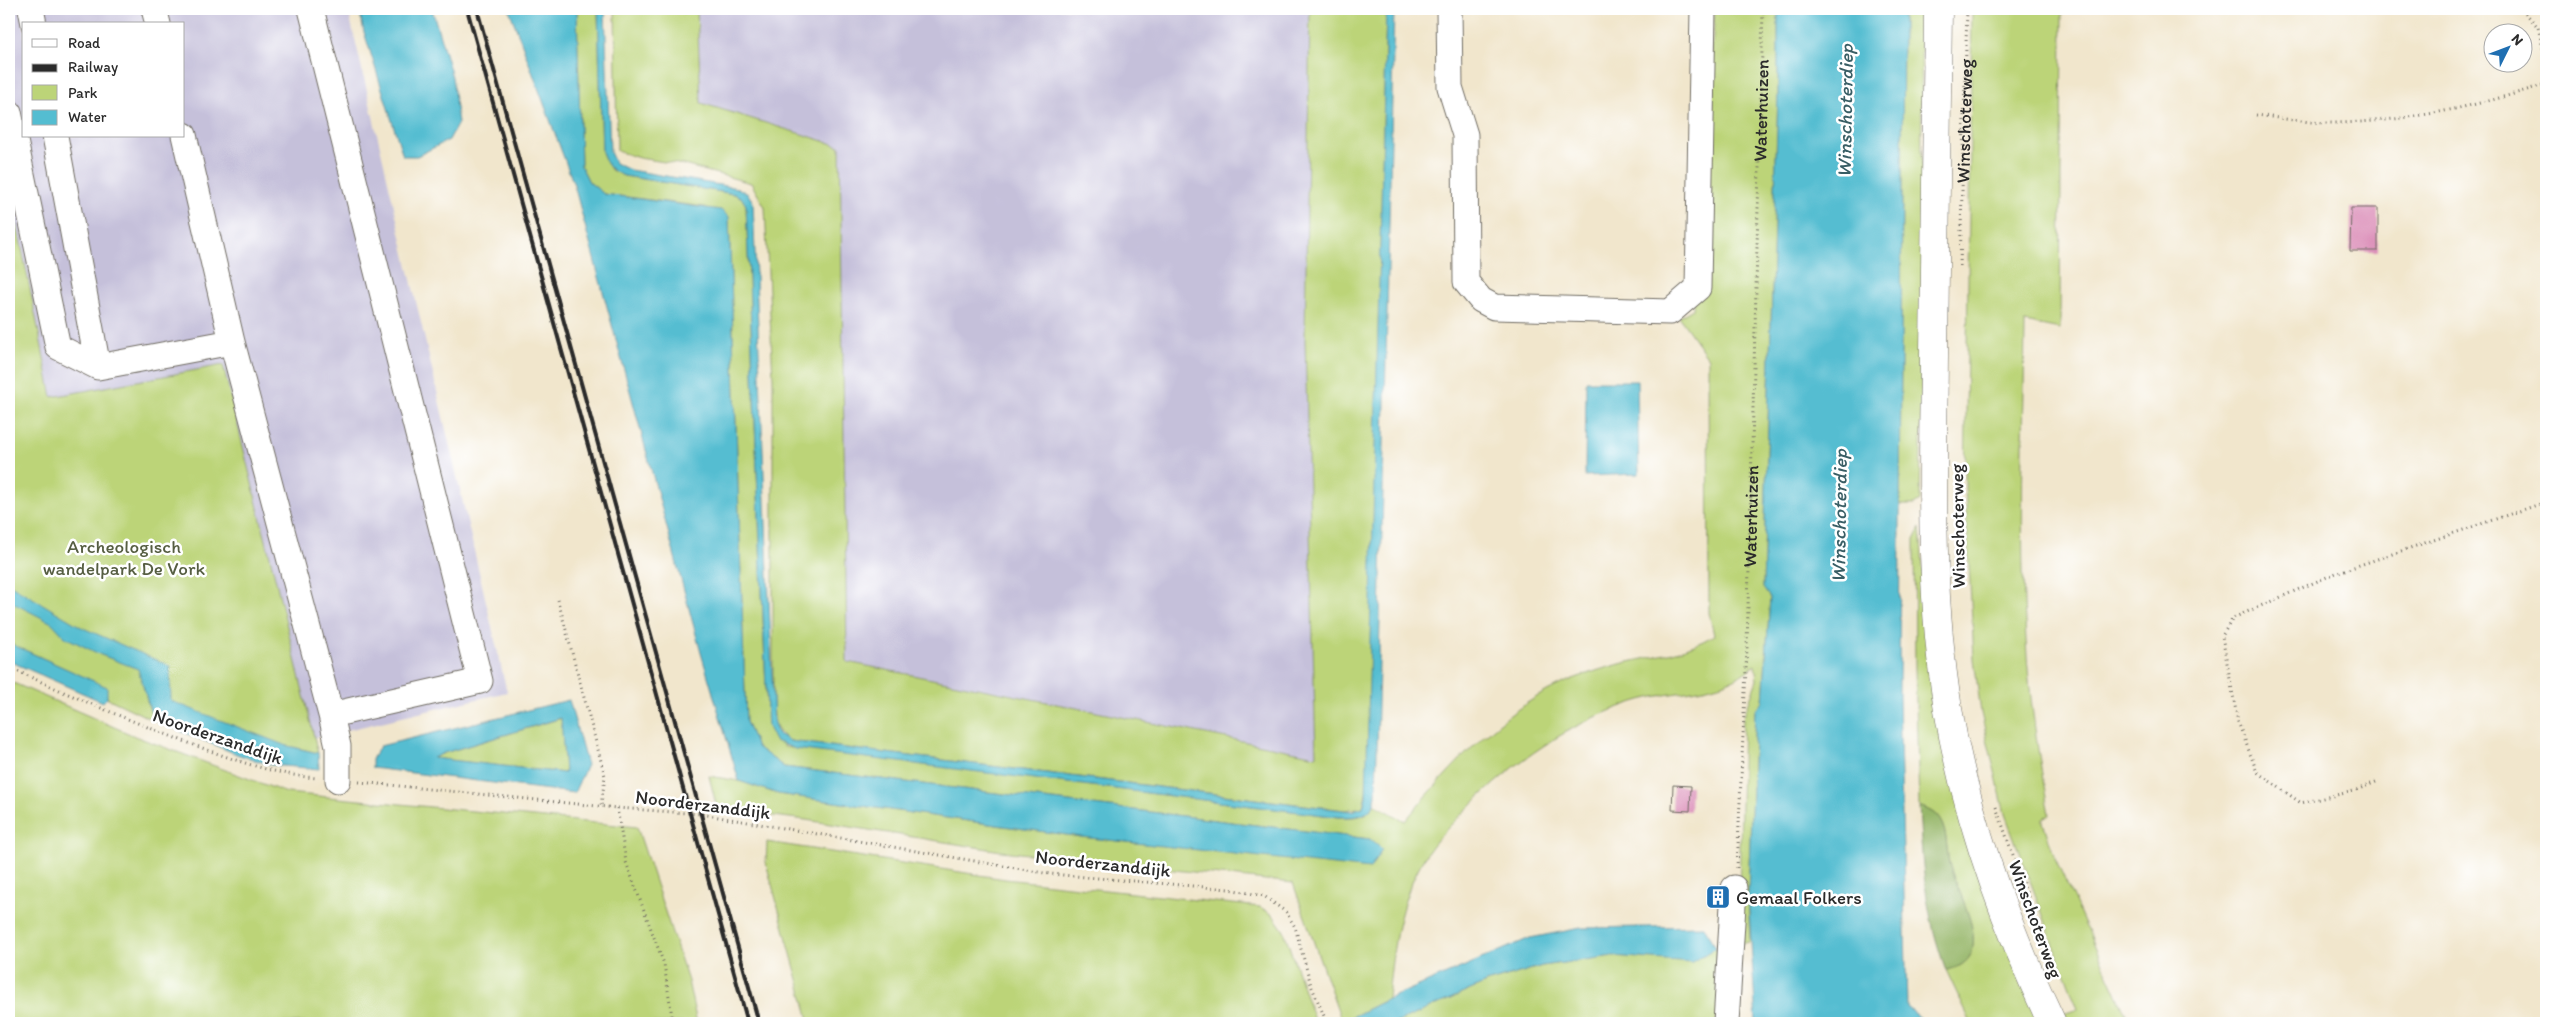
<svg xmlns="http://www.w3.org/2000/svg" width="2555" height="1032" viewBox="0 0 2555 1032" font-family="Itim,sans-serif">
	<style>
		.industrial { fill: #c5c0da; fill-rule: evenodd }
		.green { fill: #bcd478; stroke: #748052 }
		.forest { fill: #95b668; stroke: #60704a }
		.water { fill: #54bdd1; stroke: #40747e; fill-rule: evenodd }
		.building { fill: #dc90b9 }
		.lines { fill: none; stroke-linecap: round; stroke-linejoin: round }
		.minor-casing { stroke: #706c63; stroke-width: 27 }
		.major-casing { stroke: #706c63; stroke-width: 29 }
		.path { stroke: #706c63; stroke-width: 3; stroke-dasharray: 1 4; stroke-linecap: butt }
		.minor { stroke: #fff; stroke-width: 25 }
		.major { stroke: #fff; stroke-width: 28 }
		.rail { stroke: #2b2b2b; stroke-width: 4 }
		.labels { text-anchor: middle; stroke-width: 5; stroke-linejoin: round; paint-order: stroke }
		.street-label { font-size: 19px; fill: #2b2b2b; stroke: #fff }
		.park-label { font-size: 19px; fill: #565e42; stroke: #fff }
		.poi-label { font-size: 19px; fill: #2b2b2b; stroke: #fff; text-anchor: start }
		.water-label { font-size: 20px; font-style: italic; fill: #395e65; stroke: #fff }
	</style>
	<rect width="100%" height="100%" fill="#fff"/>
	<filter id="ink" filterUnits="userSpaceOnUse"><feTurbulence type="fractalNoise" baseFrequency=".02" numOctaves="2"/><feDisplacementMap in="SourceGraphic" scale="10" xChannelSelector="R" yChannelSelector="G"/><feConvolveMatrix kernelMatrix="1 2 1 2 8 2 1 2 1" color-interpolation-filters="sRGB"/></filter>
	<filter id="wash" filterUnits="userSpaceOnUse"><feTurbulence type="fractalNoise" baseFrequency=".0096" numOctaves="4" result="noise"/><feDisplacementMap in="SourceGraphic" scale="20" xChannelSelector="R" yChannelSelector="G"/><feGaussianBlur stdDeviation="1.12" result="paint"/><feColorMatrix in="noise" values="0 0 0 0 0 0 0 0 0 0 0 0 0 0 0 0 0 1.4 0 .05"/><feComposite in="paint" operator="in"/></filter>
	<g filter="url(#wash)">
		<rect width="100%" height="100%" fill="#f1e6cc"/>
		<path class="industrial" d="M9 9H348L507 692 314 738 312 732 52 397 9 185ZM24 24H184V136H24Z
			M697 9H1310L1305 340 1316 756 847 662 840 146 701 103Z"/>
		<path class="green" d="M577 9H598L602 152 611 170 624 176 734 194 741 197 746 205 767 713 784 747 1339 817C1353 817 1367 819 1374 804L1405 821C1452 766 1504 706 1573 679 1589 673 1607 667 1624 663 1654 656 1687 652 1714 635L1709 613 1708 358 1679 317 1693 309 1715 9H1778V93L1763 587 1770 598 1763 702 1755 710 1748 894 1750 942 1738 944 1743 718 1757 680 1755 665C1717 697 1677 688 1634 702 1569 723 1514 762 1467 809 1447 828 1429 846 1417 871 1397 911 1392 955 1388 999L1342 1022 1293 883 1001 851 806 820 717 809 709 776 739 781 778 794 1081 837 1370 868V839L784 767 757 747 746 722 729 217 705 207 604 194 589 182 581 166Z
			M615 9H697L701 103 840 146 847 662 1316 756 1305 340 1310 9H1386L1367 788 1363 807 1345 810 790 741C771 731 774 714 773 695V379L765 207 751 183 684 165 639 158 617 151Z
			M1903 9H1921L1923 345 1920 501 1914 505H1900Z
			M1972 9H2062L2060 329 2025 322C2024 428 2019 535 2026 641 2029 699 2039 757 2049 815L2043 818V822L2055 858 2130 1023H2067L2063 1014 2078 1009 2005 814 1981 713 1974 659 1965 488Z
			M9 185 52 397 223 365 318 753 293 747 295 756 147 701 153 720 107 698 106 687 9 643Z
			M1920 528 1928 631 2041 1023H1971L1946 970C2002 961 1956 893 1949 863 1946 848 1948 827 1936 815 1932 811 1924 808 1919 806L1915 667 1914 540Z
			M9 681 137 737 287 793 637 827 688 981 697 1023H9Z
			M562 718 565 773 432 758 444 753Z
			M767 842 1005 879 1260 907 1273 915 1284 931 1315 1023H810L766 863Z
			M1726 946 1716 1023H1396L1486 983 1542 966 1613 956 1692 961 1715 948Z"/>
		<path class="forest" d="M1919 806C1924 808 1932 811 1936 815 1948 827 1946 848 1949 863 1956 893 2002 961 1946 970 1925 915 1922 864 1919 806Z"/>
		<path class="water" d="M359 9H432L452 77 458 123 449 140 417 156H403L364 32Z
			M509 9H577L581 166 589 182 604 194 721 210 729 217 746 722 757 747 784 767 1370 839 1382 849 1370 869 1081 837 778 794 739 781 701 653 574 185Z
			M598 9H605L610 152 615 163 630 170 738 188 748 194 753 202 774 723 778 734 790 741 1351 811 1363 807 1366 797 1386 9H1394L1376 795C1373 817 1358 817 1339 817L795 749 775 741 768 727 767 713 746 205 741 197 734 194 624 176C611 171 606 165 602 152Z
			M1778 9H1903L1899 697 1907 1007 1927 1023H1756L1748 894 1755 710 1763 702 1770 598 1763 588 1778 93Z
			M1586 381H1637L1639 474 1585 476Z
			M9 584 83 628 170 666 171 701 284 745 318 753 319 769 271 765 239 755 153 720 138 669 101 655 65 637 52 623 9 601Z
			M9 643 107 687V698L103 702 9 661Z
			M569 700 587 765 574 793 372 768V759L380 746ZM561 718 565 773 433 758 444 753Z
			M1704 926 1715 948 1692 962 1613 956 1542 966 1486 983 1396 1023 1342 1022 1388 999 1530 938 1581 928Z"/>
		<g id="blocks">
			<path class="building" d="M2351 208H2378V251H2350Z
				M1673 785 1691 786 1690 811 1672 810Z"/>
		</g>
	</g>
	<g filter="url(#ink)">
		<use href="#blocks" fill-opacity="0" stroke="#706c63" stroke-width="1"/>
		<g class="lines">
			<defs>
				<path id="minor" d="M31 9 34 24
					M154 9 158 24
					M311 9 480 681 331 715
					M1449 9 1450 87 1465 135 1466 282 1481 300 1494 307 1670 312 1698 288 1703 9
					M9 112 58 347 98 367 232 342
					M184 135 232 342 331 715 338 746V780
					M55 136 98 367
					M1726 1023 1734 888"/>
				<path id="major" d="M1938 9C1936 125 1936 241 1934 356 1933 474 1929 592 1948 709 1966 817 2005 924 2052 1023"/>
			</defs>
			<use href="#minor" class="minor-casing"/>
			<use href="#major" class="major-casing"/>
			<g class="path">
				<path d="M2522 9 2538 27 2546 62"/>
				<path d="M2256 115C2280 118 2307 123 2332 123 2407 122 2475 107 2546 84"/>
				<path id="s1" d="M1960 266 1967 9"/>
				<path d="M558 600 605 776 601 806"/>
				<path d="M9 667C64 693 121 717 178 739 224 756 268 774 317 778"/>
				<path d="M359 782 617 808 701 814 1050 874 1229 889 1264 896 1286 912 1295 927 1311 985 1327 1023"/>
				<path d="M2376 782 2354 791 2301 803 2257 772 2238 722 2222 636 2233 618 2336 573 2546 502"/>
				<path d="M1996 807 2045 945"/>
				<path d="M617 808 626 862 664 964 673 1023"/>
				<path id="s2" d="M1737 868 1747 647 1763 9"/>
			</g>
			<use href="#minor" class="minor"/>
			<use href="#major" class="major"/>
			<path class="rail" d="M467 9 748 1023
				M477 9 759 1023"/>
		</g>
	</g>
	<defs>
		<symbol id="building-square" viewBox="-11 -11 22 22"><rect x="-9" y="-9" width="18" height="18" rx="4" fill="#1f6fb2" stroke="#fff"/><path d="M-4-6H4V6H1V3H-1V6H-4ZM-2.5-4.3h1.7v1.8h-1.7ZM.8-4.3h1.7v1.8H.8ZM-2.5-1h1.7V.8h-1.7ZM.8-1h1.7V.8H.8Z" fill="#fff"/></symbol>
	</defs>
	<g fill-rule="evenodd">
		<use href="#building-square" x="1704" y="883" width="28" height="28"/>
	</g>
	<g class="labels">
		<g class="street-label">
			<text dy="7" stroke="none"><textPath href="#s2" startOffset="758">Waterhuizen</textPath></text>
			<text dy="7" stroke="none"><textPath href="#s1" startOffset="145">Winschoterweg</textPath></text>
			<text dy="7" stroke="none"><textPath href="#s2" startOffset="352">Waterhuizen</textPath></text>
			<text transform="translate(1957 526) rotate(-91)" y="7">Winschoterweg</text>
			<text transform="translate(218 736) rotate(19)" y="7">Noorderzanddijk</text>
			<text transform="translate(703 804) rotate(7)" y="7">Noorderzanddijk</text>
			<text transform="translate(1103 863) rotate(6)" y="7">Noorderzanddijk</text>
			<text transform="translate(2036 919) rotate(70)" y="7">Winschoterweg</text>
		</g>
		<g class="park-label">
			<text x="124" y="553">Archeologisch<tspan x="124" dy="22">wandelpark De Vork</tspan></text>
		</g>
		<g class="poi-label">
			<text x="1736" y="904">Gemaal Folkers</text>
		</g>
		<g class="water-label">
			<text transform="translate(1845 111) rotate(-89)" y="7">Winschoterdiep</text>
			<text transform="translate(1839 516) rotate(-89)" y="7">Winschoterdiep</text>
		</g>
	</g>
	<rect width="2555" height="1032" fill="none" stroke="#fff" stroke-width="30"/>
	<rect x="22" y="22" width="162" height="115" fill="#ffffff" stroke="#aaaaaa"/>
	<rect x="32" y="39" width="25" height="8" fill="#ffffff" stroke="#aaaaaa"/>
	<text x="68" y="48" font-size="15" fill="#2b2b2b">Road</text>
	<rect x="32" y="64" width="25" height="8" fill="#2b2b2b" stroke="#aaaaaa"/>
	<text x="68" y="72" font-size="15" fill="#2b2b2b">Railway</text>
	<rect x="32" y="85" width="25" height="15" fill="#bcd478" stroke="#aaaaaa"/>
	<text x="68" y="98" font-size="15" fill="#2b2b2b">Park</text>
	<rect x="32" y="110" width="25" height="15" fill="#54bdd1" stroke="#aaaaaa"/>
	<text x="68" y="122" font-size="15" fill="#2b2b2b">Water</text>
	<g transform="translate(2508 48) rotate(48)"><circle r="24" fill="#ffffff" stroke="#aaaaaa"/>
	<path d="M0-4L9 19L0 12L-9 19Z" fill="#1f6fb2"/>
	<text y="-8" font-size="14" font-weight="bold" text-anchor="middle" fill="#2b2b2b">N</text>
	</g>
</svg>
